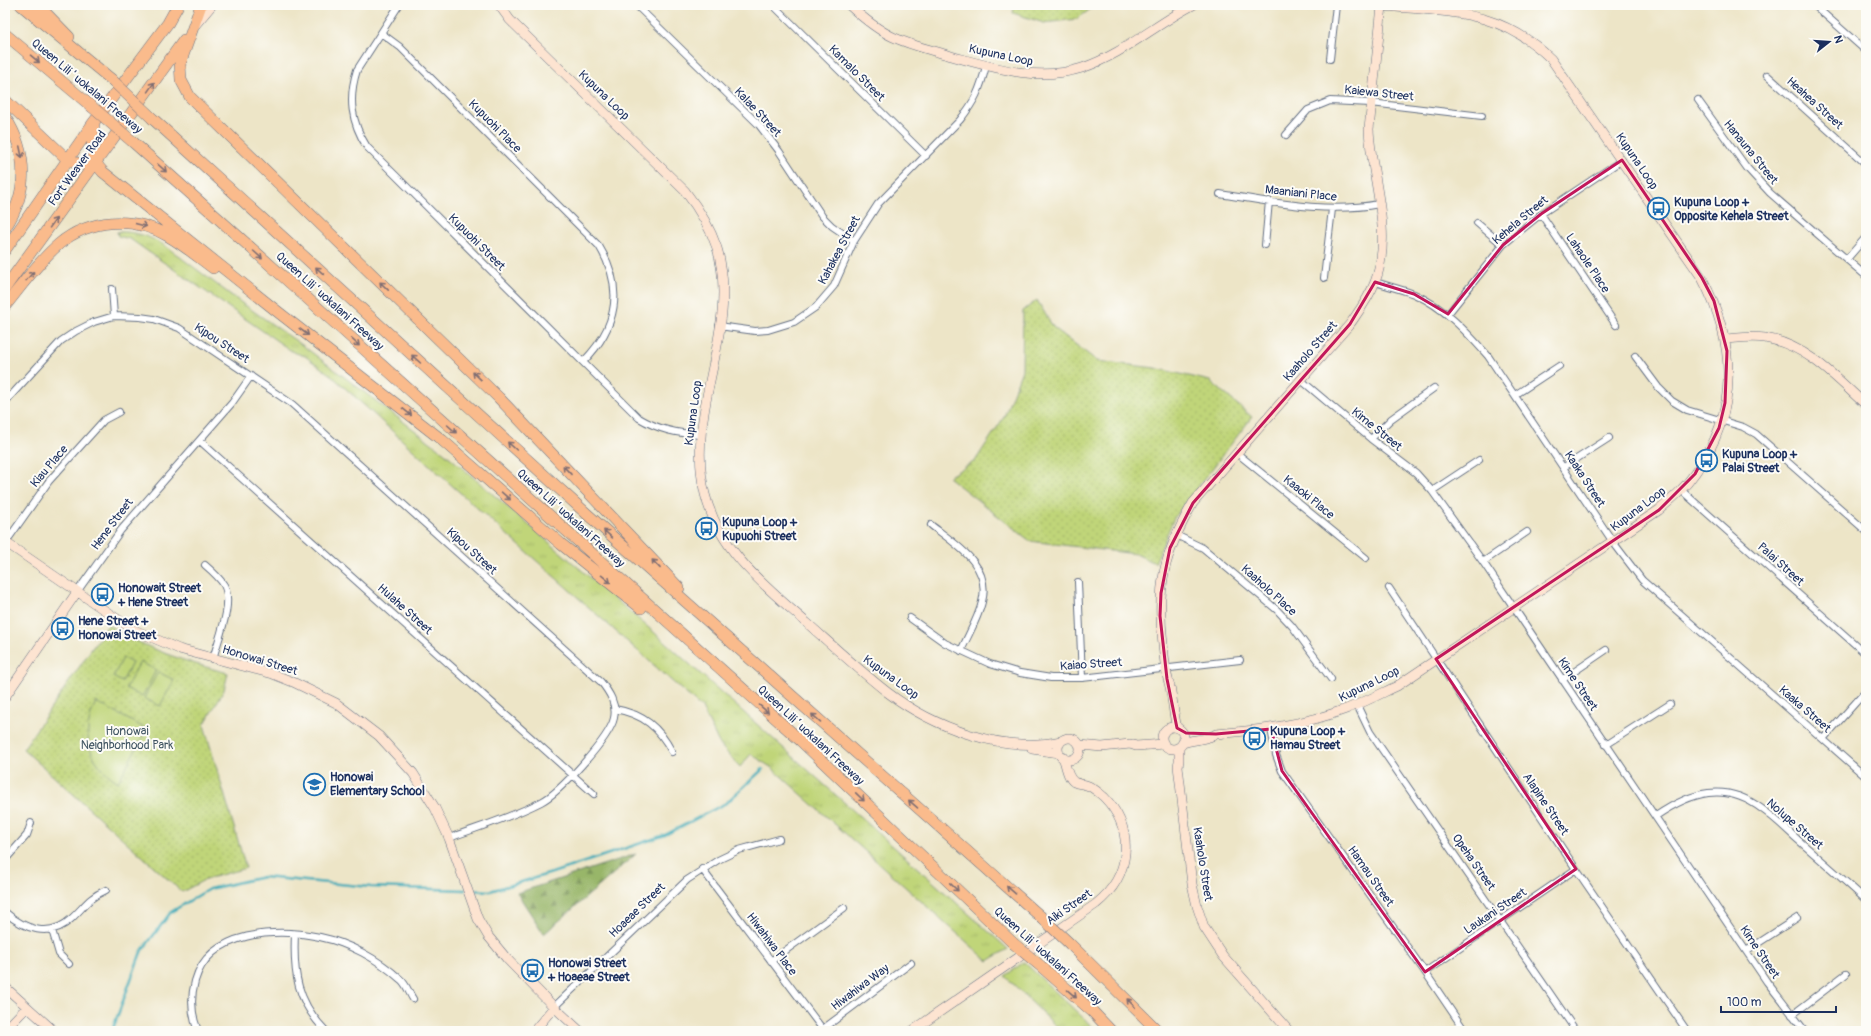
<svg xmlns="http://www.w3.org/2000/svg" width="1871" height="1036" viewBox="0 0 1871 1036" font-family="Pangolin,sans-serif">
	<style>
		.grass { fill: url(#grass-tufts); stroke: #6e826c }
		.forest { fill: url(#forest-firs); stroke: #5a7264 }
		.park { fill: url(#park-dots); stroke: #6e826c }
		.garden { fill: #c0d579; stroke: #6e826c }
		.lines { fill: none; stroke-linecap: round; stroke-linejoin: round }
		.stream { stroke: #3babb9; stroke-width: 2.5 }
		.street-casing { stroke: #646f83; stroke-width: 8 }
		.secondary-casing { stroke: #646f83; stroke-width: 10 }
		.highway-casing { stroke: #646f83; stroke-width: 12 }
		.street { stroke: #fff; stroke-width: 6 }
		.secondary { stroke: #fde4d1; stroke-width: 9 }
		.highway { stroke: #fabb8c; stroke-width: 11 }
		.highway-bridge-casing { stroke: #646f83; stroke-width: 12; stroke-linecap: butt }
		.highway-bridge { stroke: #fabb8c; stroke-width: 11 }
		.oneway { stroke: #7f6e73 }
		.marked { fill: none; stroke: #c2185b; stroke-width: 3; stroke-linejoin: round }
		.labels { text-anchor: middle; stroke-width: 4; stroke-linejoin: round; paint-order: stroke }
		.street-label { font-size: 12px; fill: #1b2f5e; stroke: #fdfcf7 }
		.poi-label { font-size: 12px; font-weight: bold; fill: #1b2f5e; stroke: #fdfcf7; text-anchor: start }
		.park-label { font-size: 12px; fill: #445865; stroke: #fdfcf7 }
	</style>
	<defs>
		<pattern id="grass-tufts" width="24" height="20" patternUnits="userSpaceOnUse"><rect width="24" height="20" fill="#c0d579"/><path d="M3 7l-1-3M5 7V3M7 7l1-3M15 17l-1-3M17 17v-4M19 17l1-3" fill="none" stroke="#a4b76b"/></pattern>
		<pattern id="forest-firs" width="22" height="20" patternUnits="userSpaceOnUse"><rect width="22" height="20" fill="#98b669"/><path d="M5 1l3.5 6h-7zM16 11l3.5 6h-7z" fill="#7b945a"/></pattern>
		<pattern id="park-dots" width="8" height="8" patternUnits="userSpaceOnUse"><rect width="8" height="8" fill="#c0d579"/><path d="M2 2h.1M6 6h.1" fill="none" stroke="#a4b76b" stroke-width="1.8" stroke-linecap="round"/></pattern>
	</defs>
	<rect width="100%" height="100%" fill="#fdfcf7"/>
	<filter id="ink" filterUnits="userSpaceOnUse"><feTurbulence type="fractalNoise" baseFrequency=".025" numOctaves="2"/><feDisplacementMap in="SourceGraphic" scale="8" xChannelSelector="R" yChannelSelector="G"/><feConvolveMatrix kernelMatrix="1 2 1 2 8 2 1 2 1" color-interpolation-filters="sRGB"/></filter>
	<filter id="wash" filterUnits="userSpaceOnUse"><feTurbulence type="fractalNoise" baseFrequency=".012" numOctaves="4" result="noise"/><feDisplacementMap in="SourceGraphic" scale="16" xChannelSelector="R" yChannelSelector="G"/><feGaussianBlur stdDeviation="0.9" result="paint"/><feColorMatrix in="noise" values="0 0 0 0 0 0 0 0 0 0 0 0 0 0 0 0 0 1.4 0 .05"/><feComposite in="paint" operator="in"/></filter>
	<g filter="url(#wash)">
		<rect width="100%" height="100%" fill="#ede5c7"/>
		<path class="grass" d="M117 232C135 231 149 236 164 245L239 301 302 345 446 454 656 634 1008 949 988 961 772 768 751 754 740 767 720 745 702 708 448 482 332 376 305 356 293 352 130 239 118 236Z
			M1024 962 1097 1031H1061L1005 976Z"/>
		<path class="forest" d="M636 854 544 934 517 893Z"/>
		<path class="park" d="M1015 5H1096L1077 19 1044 23 1013 13Z
			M1037 300 1053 327 1097 361 1155 368 1210 381 1252 417 1174 518 1155 563 1136 554 1030 541 948 477 975 461 1004 417 1022 370 1023 311Z
			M108 625C146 649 186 662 228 673L224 690 204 725 246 868 206 879 182 892 23 749Z"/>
		<path class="garden" d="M123 658 132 663 122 682 113 677Z
			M140 662 156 670 142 697 126 688Z
			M158 672 174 680 160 706 144 698Z
			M96 702 144 728 145 732 118 782C88 762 80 735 96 702Z"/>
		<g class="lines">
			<path class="stream" d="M470 890 490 891 552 873 665 835 726 803 763 769
				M112 1031 141 952 171 912 209 889 263 877 371 887 465 890"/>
		</g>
	</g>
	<g filter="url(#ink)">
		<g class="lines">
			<defs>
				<path id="street" d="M399 5 357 70C348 98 351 122 367 147L639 418C659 430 677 433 700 435
					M636 5 759 125 779 151 822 216 832 226 854 241
					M773 5 926 156
					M1814 5 1866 51
					M381 33 400 47 599 246C625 289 617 328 583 362
					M1330 59 1336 5
					M1767 75 1866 164
					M1698 100 1747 168 1770 193 1866 276
					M1286 135 1308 110 1330 101 1371 103 1482 116
					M1220 194C1272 202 1327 214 1379 204
					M1541 214 1616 325
					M1477 223 1503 245
					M1265 245 1269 201
					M1847 259 1866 237
					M1324 278 1332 209
					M1375 282C1388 286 1401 289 1414 294 1444 307 1466 331 1488 356L1613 542 1642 580 1866 777
					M112 289 114 316
					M1448 314 1503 245 1541 214 1622 160
					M719 326 755 331 768 330 794 322 816 307 834 286 854 241 878 204 960 120C975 101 980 90 986 66
					M1635 356 1658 387 1672 401 1687 410 1743 427 1756 434 1866 531
					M1301 380 1371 439 1416 473 1432 491 1483 562 1767 982 1805 1031
					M1515 395 1559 366
					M5 402 61 341 76 331 94 322 114 316 140 317 154 319 179 328 292 404 601 682C609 692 617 704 614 718 610 738 559 793 541 802 512 817 479 827 449 838
					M1371 439 1391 419 1434 388
					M200 441 594 794
					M1238 454 1366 558
					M1564 467 1609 438
					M1681 490 1866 654
					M1432 491 1479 460
					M931 525C955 544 992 565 982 602 978 619 968 635 961 651
					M1176 535 1203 548 1277 610 1292 626 1331 679
					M6 542 49 481 104 420 119 412
					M1483 562 1527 532
					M205 565C212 571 219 577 224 585 234 604 218 639 213 659
					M1078 582 1082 678
					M1389 588 1576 869 1687 1031
					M77 592 121 530 232 403 251 376
					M910 618 945 643 990 664 1020 673 1051 678H1082L1240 660
					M1562 680 1606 650
					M1357 705 1370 732 1576 1031
					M615 709C643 714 659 727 672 752
					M1271 729 1276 755 1282 771 1425 972 1465 1031
					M1823 739 1866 691
					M1606 745 1670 704
					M1656 816C1691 792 1725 781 1762 809 1775 818 1786 829 1797 839 1820 859 1843 879 1866 900
					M5 860 27 835 31 823
					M702 869 824 1031
					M5 912C24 929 50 939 71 919 85 906 88 898 106 890
					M52 930 59 954 69 964
					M295 934C293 973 297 1002 326 1031
					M1746 951 1797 918
					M771 961 844 908
					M1425 972 1576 869
					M554 1007 687 880 718 860 739 850 779 839
					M1792 1015 1846 974
					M823 1029 911 963
					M198 1031C191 1014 190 999 195 981 209 930 278 928 320 937 349 943 378 959 400 979 406 983 409 993 413 999"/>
				<path id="secondary" d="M499 5 510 20 685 191C699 209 710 227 717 248 741 329 684 412 705 494 719 551 765 586 807 623 833 646 859 670 887 692 933 727 1003 754 1061 741
					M849 5C863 18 876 29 893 37 912 46 932 50 951 56 995 68 1037 82 1082 68 1122 55 1156 24 1193 5
					M196 24 212 5
					M1726 339C1739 338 1752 336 1765 338 1807 345 1836 378 1866 405
					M5 542 132 629 179 649 273 674 293 682 336 703 379 736 413 773 435 808 449 838 478 919 488 936 507 959 554 1007 580 1031
					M5 697 77 592
					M1162 738a11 11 0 1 1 22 0a11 11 0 1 1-22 0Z
					M1177 728C1173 713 1173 697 1169 683 1165 670 1164 657 1163 644 1156 585 1164 554 1193 503L1350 324C1359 311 1369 298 1375 282 1394 233 1371 179 1369 129L1382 6
					M1058 749a11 11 0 1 1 22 0a11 11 0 1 1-22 0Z
					M1183 743C1193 739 1208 740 1216 734 1260 730 1304 725 1346 709 1363 703 1380 694 1397 686L1659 510C1672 499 1685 488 1695 473 1740 412 1736 343 1702 278L1551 59C1498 7 1446 13 1376 5
					M1080 745 1102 747 1130 744 1136 746 1164 744
					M1179 747V761L1178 766 1192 884 1197 906 1204 927 1223 956 1289 1031
					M1032 749 1059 753
					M5 987 54 1031
					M5 1030 27 1007
					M534 1031 554 1007
					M912 1031 1096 904C1131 876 1136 830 1104 797 1099 793 1093 787 1086 785 1083 784 1078 784 1074 782 1067 777 1066 765 1063 757"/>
				<path id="highway" d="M21 5 112 80
					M38 5 69 37
					M201 5 180 64 181 80 190 97 499 398 679 588
					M5 34 91 106
					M5 100 68 160 80 164H96
					M5 117C28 152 29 192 5 228
					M153 119 587 514 1040 916
					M94 122C93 142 87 156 103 172L273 308 442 440 561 544 641 608
					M133 142 801 741 1013 943
					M5 250 94 122 168 23 178 5
					M5 288 184 40
					M5 306C22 285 39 261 59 244 90 218 134 216 168 236 184 245 198 257 213 268
					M1070 944 1158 1031
					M1043 968 1093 1012 1111 1031"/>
			</defs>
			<use href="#street" class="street-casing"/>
			<use href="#secondary" class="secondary-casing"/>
			<use href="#highway" class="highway-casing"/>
			<use href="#street" class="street"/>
			<use href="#secondary" class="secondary"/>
			<use href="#highway" class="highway"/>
			<defs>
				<path id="highway-bridge" d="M112 80 153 119
					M91 106 133 142
					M1040 916 1070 944
					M1013 943 1043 968"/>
			</defs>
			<use href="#highway-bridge" class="highway-bridge-casing"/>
			<use href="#highway-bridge" class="highway-bridge"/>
		</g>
		<defs><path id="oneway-shaft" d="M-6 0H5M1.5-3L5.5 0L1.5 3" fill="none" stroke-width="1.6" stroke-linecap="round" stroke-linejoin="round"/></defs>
		<g class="oneway">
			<use href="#oneway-shaft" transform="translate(35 59) rotate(40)"/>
			<use href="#oneway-shaft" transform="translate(151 87) rotate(-55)"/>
			<use href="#oneway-shaft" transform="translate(21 152) rotate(78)"/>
			<use href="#oneway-shaft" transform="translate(162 168) rotate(42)"/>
			<use href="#oneway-shaft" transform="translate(53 223) rotate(-54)"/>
			<use href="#oneway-shaft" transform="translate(141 225) rotate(14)"/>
			<use href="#oneway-shaft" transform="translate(258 255) rotate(42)"/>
			<use href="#oneway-shaft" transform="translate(320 271) rotate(-138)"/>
			<use href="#oneway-shaft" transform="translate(30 276) rotate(-50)"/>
			<use href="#oneway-shaft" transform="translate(384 286) rotate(-136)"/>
			<use href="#oneway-shaft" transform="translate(304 332) rotate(37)"/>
			<use href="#oneway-shaft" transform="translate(355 342) rotate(42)"/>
			<use href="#oneway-shaft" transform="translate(416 359) rotate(-138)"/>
			<use href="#oneway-shaft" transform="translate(477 376) rotate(-136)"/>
			<use href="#oneway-shaft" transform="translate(407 412) rotate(39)"/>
			<use href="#oneway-shaft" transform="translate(452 429) rotate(42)"/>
			<use href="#oneway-shaft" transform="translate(512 446) rotate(-138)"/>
			<use href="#oneway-shaft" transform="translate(567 470) rotate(-133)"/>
			<use href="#oneway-shaft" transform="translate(506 496) rotate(41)"/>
			<use href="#oneway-shaft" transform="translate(608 534) rotate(-138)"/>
			<use href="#oneway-shaft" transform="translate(656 564) rotate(-133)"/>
			<use href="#oneway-shaft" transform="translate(606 579) rotate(39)"/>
			<use href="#oneway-shaft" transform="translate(764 709) rotate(41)"/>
			<use href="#oneway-shaft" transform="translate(816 718) rotate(-139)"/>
			<use href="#oneway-shaft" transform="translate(860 797) rotate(44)"/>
			<use href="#oneway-shaft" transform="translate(913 804) rotate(-139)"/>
			<use href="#oneway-shaft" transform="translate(954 887) rotate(44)"/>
			<use href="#oneway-shaft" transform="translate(1011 890) rotate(-139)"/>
			<use href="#oneway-shaft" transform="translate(1072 994) rotate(41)"/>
			<use href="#oneway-shaft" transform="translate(1131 1003) rotate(-134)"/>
		</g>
	</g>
	<path class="marked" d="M1622 160 1702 278 1714 301 1727 351 1725 403 1719 428 1695 474 1659 510 1436 659 1576 869 1425 972 1282 771 1271 729 1216 734 1186 733 1177 728 1167 679 1160 616 1161 593 1170 548 1193 503 1350 324 1375 282 1414 294 1448 314 1503 245 1541 214Z"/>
	<defs>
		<symbol id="bus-ring" viewBox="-11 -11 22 22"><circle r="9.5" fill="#fdfcf7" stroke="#1f6fb2" stroke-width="1.5"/><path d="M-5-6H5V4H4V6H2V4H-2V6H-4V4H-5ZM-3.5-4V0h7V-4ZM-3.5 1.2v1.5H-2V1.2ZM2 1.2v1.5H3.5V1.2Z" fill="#1f6fb2"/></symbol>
		<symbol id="school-ring" viewBox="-11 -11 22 22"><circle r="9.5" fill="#fdfcf7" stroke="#1f6fb2" stroke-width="1.5"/><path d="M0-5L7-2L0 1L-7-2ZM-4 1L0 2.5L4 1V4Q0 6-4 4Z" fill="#1f6fb2"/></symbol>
	</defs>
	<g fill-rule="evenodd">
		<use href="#bus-ring" x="1646" y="196" width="25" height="25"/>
		<use href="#bus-ring" x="1694" y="448" width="25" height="25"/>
		<use href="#bus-ring" x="694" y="516" width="25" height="25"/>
		<use href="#bus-ring" x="90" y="582" width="25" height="25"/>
		<use href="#bus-ring" x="50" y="616" width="25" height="25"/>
		<use href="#bus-ring" x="1242" y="726" width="25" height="25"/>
		<use href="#school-ring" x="302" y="772" width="25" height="25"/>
		<use href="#bus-ring" x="520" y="958" width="25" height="25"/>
	</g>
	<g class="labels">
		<g class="street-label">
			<text transform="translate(1001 55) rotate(12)" y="4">Kupuna Loop</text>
			<text transform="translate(857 73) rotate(45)" y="4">Kamalo Street</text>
			<text transform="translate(87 86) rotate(40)" y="4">Queen Liliʻuokalani Freeway</text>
			<text transform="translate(1379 93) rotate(6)" y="4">Kaiewa Street</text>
			<text transform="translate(604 95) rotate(44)" y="4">Kupuna Loop</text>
			<text transform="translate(1815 103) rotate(42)" y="4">Heahea Street</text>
			<text transform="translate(758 112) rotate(47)" y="4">Kalae Street</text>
			<text transform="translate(495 126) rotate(45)" y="4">Kupuohi Place</text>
			<text transform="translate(1751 152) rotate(51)" y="4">Hanauna Street</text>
			<text transform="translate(1637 161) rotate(56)" y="4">Kupuna Loop</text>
			<text transform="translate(77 168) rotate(-54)" y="4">Fort Weaver Road</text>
			<text transform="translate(1301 193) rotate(6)" y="4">Maaniani Place</text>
			<text transform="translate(1520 220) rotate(-40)" y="4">Kehela Street</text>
			<text transform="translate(477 242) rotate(45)" y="4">Kupuohi Street</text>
			<text transform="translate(839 250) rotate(-62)" y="4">Kahakea Street</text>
			<text transform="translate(1588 263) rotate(56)" y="4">Lahaole Place</text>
			<text transform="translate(330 301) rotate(42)" y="4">Queen Liliʻuokalani Freeway</text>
			<text transform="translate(222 343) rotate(33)" y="4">Kipou Street</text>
			<text transform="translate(1310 351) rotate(-49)" y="4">Kaaholo Street</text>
			<text transform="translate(693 413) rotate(-82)" y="4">Kupuna Loop</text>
			<text transform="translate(1377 429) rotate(39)" y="4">Kime Street</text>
			<text transform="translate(49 466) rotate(-50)" y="4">Kiau Place</text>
			<text transform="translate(1585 479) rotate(57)" y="4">Kaaka Street</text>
			<text transform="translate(1309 497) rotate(39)" y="4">Kaaoki Place</text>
			<text transform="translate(1638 509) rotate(-37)" y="4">Kupuna Loop</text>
			<text transform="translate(571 518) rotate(42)" y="4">Queen Liliʻuokalani Freeway</text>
			<text transform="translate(112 524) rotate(-53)" y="4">Hene Street</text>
			<text transform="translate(472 551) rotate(42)" y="4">Kipou Street</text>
			<text transform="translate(1781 564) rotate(42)" y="4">Palai Street</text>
			<text transform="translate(1269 590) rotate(42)" y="4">Kaaholo Place</text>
			<text transform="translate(405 609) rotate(42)" y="4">Hulahe Street</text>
			<text transform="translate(260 660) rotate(17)" y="4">Honowai Street</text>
			<text transform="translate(1091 664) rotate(-4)" y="4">Kaiao Street</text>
			<text transform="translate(891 677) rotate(36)" y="4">Kupuna Loop</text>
			<text transform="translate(1369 684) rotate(-26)" y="4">Kupuna Loop</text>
			<text transform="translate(1578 684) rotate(56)" y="4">Kime Street</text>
			<text transform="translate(1805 709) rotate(41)" y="4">Kaaka Street</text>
			<text transform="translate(811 735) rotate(43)" y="4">Queen Liliʻuokalani Freeway</text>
			<text transform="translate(1546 804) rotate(56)" y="4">Alapine Street</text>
			<text transform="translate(1795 824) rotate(41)" y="4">Nolupe Street</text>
			<text transform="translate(1474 862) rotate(55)" y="4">Opeha Street</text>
			<text transform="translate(1203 864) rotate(81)" y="4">Kaaholo Street</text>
			<text transform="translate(1371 876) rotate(55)" y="4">Hamau Street</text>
			<text transform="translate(1069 907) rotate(-35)" y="4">Aiki Street</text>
			<text transform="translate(637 910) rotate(-44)" y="4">Hoaeae Street</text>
			<text transform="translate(1495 911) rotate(-34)" y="4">Laukani Street</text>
			<text transform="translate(772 944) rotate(53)" y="4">Hiwahiwa Place</text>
			<text transform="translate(1760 952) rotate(56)" y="4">Kime Street</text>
			<text transform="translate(1048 956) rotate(42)" y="4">Queen Liliʻuokalani Freeway</text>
			<text transform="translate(860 987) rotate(-37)" y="4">Hiwahiwa Way</text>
		</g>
		<g class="poi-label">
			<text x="1674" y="206">Kupuna Loop +<tspan x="1674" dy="14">Opposite Kehela Street</tspan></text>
			<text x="1722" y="458">Kupuna Loop +<tspan x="1722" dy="14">Palai Street</tspan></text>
			<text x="722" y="526">Kupuna Loop +<tspan x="722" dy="14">Kupuohi Street</tspan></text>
			<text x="118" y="592">Honowait Street<tspan x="118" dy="14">+ Hene Street</tspan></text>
			<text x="78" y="625">Hene Street +<tspan x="78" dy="14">Honowai Street</tspan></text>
			<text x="1270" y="735">Kupuna Loop +<tspan x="1270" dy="14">Hamau Street</tspan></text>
			<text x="330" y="781">Honowai<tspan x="330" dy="14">Elementary School</tspan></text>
			<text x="548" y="967">Honowai Street<tspan x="548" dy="14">+ Hoaeae Street</tspan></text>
		</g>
		<g class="park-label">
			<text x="127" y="735">Honowai<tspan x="127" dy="14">Neighborhood Park</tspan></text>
		</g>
	</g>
	<rect width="1871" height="1036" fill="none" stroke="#fdfcf7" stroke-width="20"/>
	<g transform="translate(1829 42) rotate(73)" stroke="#fdfcf7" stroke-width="3" paint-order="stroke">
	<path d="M0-3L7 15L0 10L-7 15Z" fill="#1b2f5e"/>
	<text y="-6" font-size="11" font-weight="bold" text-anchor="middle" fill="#1b2f5e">N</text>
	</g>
	<path d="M1721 1006v6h115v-6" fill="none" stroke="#1b2f5e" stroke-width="2"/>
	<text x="1727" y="1006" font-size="12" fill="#1b2f5e" stroke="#fdfcf7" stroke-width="3" paint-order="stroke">100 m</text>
</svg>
